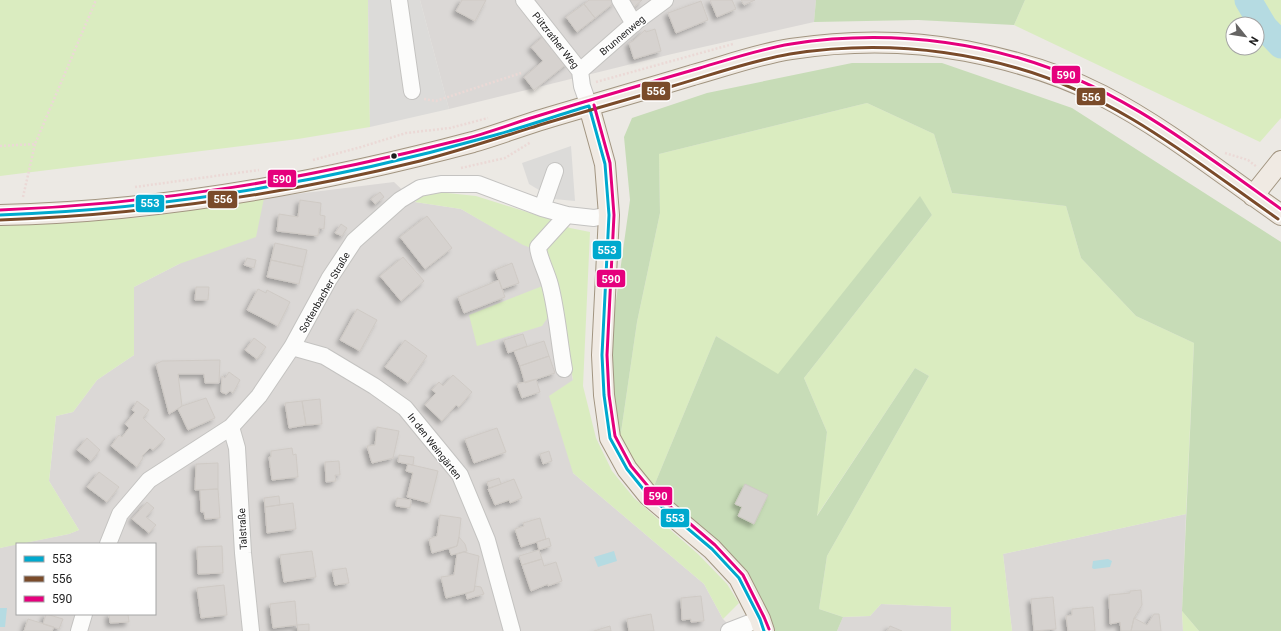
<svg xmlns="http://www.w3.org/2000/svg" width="1281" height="631" viewBox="0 0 1281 631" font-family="Roboto,sans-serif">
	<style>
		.residential { fill: #dbd8d6 }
		.grass { fill: #daecc0; fill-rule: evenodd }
		.forest { fill: #c7dcb7 }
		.parking { fill: #dcdbd9 }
		.water { fill: #b5dbe2 }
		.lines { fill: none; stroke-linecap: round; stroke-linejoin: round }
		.river { stroke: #b5dbe2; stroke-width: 27 }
		.building { fill: #d6d2cf; stroke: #cfcac5; filter: url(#shadow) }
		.minor-casing { stroke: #c4c3c1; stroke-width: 18 }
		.major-casing { stroke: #a29581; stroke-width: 22 }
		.path { stroke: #ebd9d6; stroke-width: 2.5; stroke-dasharray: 2 2; stroke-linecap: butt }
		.minor { stroke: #fcfcfb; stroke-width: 16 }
		.major { stroke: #f0eae3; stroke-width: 20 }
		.bus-1-casing { stroke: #fff; stroke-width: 6 }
		.bus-2-casing { stroke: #fff; stroke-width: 6 }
		.bus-3-casing { stroke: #fff; stroke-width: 6 }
		.bus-1 { stroke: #00a9ce; stroke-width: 3 }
		.bus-2 { stroke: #7a4b2a; stroke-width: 3 }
		.bus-3 { stroke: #e5007d; stroke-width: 3 }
		.bus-dot { fill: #1d1d1d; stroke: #fff; stroke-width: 1.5 }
		.labels { text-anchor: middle; stroke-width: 3; stroke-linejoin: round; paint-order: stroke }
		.street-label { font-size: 10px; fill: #1d1d1d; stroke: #fff }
		.line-badge { stroke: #fff; stroke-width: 1.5 }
		.badge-label { font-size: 11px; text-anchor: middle; font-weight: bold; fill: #fff }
	</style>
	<defs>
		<filter id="shadow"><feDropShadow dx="-3.5" dy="3.5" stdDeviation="2" flood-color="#0004"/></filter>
	</defs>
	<rect width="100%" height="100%" fill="#ece9e4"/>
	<path class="residential" d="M420 0H816L814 22 672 54 449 109Z
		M394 182 415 202 461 209 523 244 542 252 552 265 573 381V473L704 584 723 619 735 631H0V548L17 544V614H155V544H19L69 534 79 530 49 481 56 416 73 412 97 380 134 355V287L179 264 264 198Z
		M1186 514 1182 611 1183 631H1012L1003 554Z
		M881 604 951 607V631H837L843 617 870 616Z"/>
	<path class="grass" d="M0 0H368L370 127 298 139 0 176Z
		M1025 0H1281V118L1260 142 1014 25ZM1233 24H1257V48H1233Z
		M867 103 934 134 952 193 1066 206 1081 258 1136 316 1194 343 1186 514 1003 554 1012 631H951V607L881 604 870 616 843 617 819 609 827 556 929 376 915 368 816 517 827 432 804 378 932 215 920 197 778 375 716 336 654 486 633 464 620 439 637 322 660 213 659 154Z
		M428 191 476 196 549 219 570 228 590 232 583 386 596 438 612 471 634 498 698 554 727 584 739 603 723 619 704 584 573 473 549 396 573 380 552 265 542 252 523 245 461 209 415 202Z
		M264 198 256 237 179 264 134 287V355L97 380 73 412 56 416 49 481 79 530 69 534 0 548V226L144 217Z
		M545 285 550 314 542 326 477 346 469 315Z
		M1182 611 1199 631H1183Z"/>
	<path class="forest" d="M816 0H1025L1014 25 918 20 814 22Z
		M852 63H942L1072 108 1281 242V631H1199L1182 611 1194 343 1136 316 1081 258 1066 206 952 193 934 134 867 103 659 154 660 213 637 322 620 439 608 358 630 200 624 137 632 118 707 93Z
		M920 196 932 215 804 378 827 432 817 516 915 368 929 376 827 556 819 609 843 617 837 631H770L721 547 654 486 716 336 778 374Z"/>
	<path class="parking" d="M368 0H420L449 109 370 127Z
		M571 146 575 201 554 199 529 184 522 163Z"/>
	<path class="water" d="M614 551 617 561 598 567 594 557Z
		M1108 559 1112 561 1110 567 1094 569 1092 568 1093 561Z
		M0 608H7L5 627H0Z"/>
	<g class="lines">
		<path class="river" d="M1248 0 1264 27 1281 45"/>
	</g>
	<path class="building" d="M462 0H461H486L475 21 456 11Z
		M589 0H613L615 2 595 18 584 4Z
		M626 0H642L633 8Z
		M710 0H732L736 9 717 17Z
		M741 0H755L744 5Z
		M701 1 708 20 676 33 668 13Z
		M584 4 595 18 577 32 566 17Z
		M655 29 661 51 634 59 629 43 633 41 645 30 646 32Z
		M546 34 569 62 534 90 524 77 543 61 531 47Z
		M380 192 384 197 375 204 371 199Z
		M300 200 321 203 320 215 325 216 324 229 319 228 318 236 277 231 279 214 298 217Z
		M427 216 452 248 425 269 400 237Z
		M341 224 347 228 342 236 335 233Z
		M275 243 307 250 303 267 271 260Z
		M403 257 424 281 401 301 380 276Z
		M247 258 256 260 254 268 244 265Z
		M271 260 303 267 299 284 267 277Z
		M512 263 519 283 502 289 495 270Z
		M499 280 505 297 464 313 458 297Z
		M196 287H209L208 300H195Z
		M258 289 266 293 267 290 290 302 278 326 247 310Z
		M357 309 377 320 360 351 340 340Z
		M523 334 527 346 508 353 504 340Z
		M254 338 266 347 257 359 245 350Z
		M405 340 427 356 408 383 385 367Z
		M544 341 549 356 520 366 514 351Z
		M549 356 555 373 525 383 520 366Z
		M220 360 219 383H205L204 374H178L182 406 169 414 156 364 162 361Z
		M229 372 240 380 233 393 230 391 226 394 221 392 222 376 225 378Z
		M453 375 472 392 459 407 456 405 442 421 425 405 436 393 432 390 439 382 443 386Z
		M536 379 540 392 522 398 517 384Z
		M206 398 215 418 188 430 178 409 182 406Z
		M320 399 322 424 306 425 302 401Z
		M137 401 149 410 143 418 165 439 153 450 150 448 142 456 143 458 137 467 111 446 119 435 122 437 129 428 125 424 135 412 132 410Z
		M302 401 306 425 289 428 285 403Z
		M377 427 399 431 393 458 372 463 367 446 375 445Z
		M497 428 506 452 474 463 465 439Z
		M87 438 100 450 91 461 77 450Z
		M292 448 293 455 296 454 298 477 272 480 269 457H271V451Z
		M549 451 552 461 543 464 540 454Z
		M399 455 414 457 413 465 398 462Z
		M339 461 340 475H335L336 481 326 482 325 462Z
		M218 463V489L195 490 196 464Z
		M408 464 438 471 430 503 407 497 413 473 406 471Z
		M99 472 119 487 107 502 87 487Z
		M499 478 501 484 489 488 487 482Z
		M514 479 522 498 510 503 509 500 495 505 488 489Z
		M745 484 768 495 754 524 738 516 742 507 735 504Z
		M218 489 220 518 205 519 204 512H201L200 490Z
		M279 496 280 505 265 507 264 498Z
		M397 498 411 500 410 508 396 506Z
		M147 502 154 508 146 517 156 525 149 533 132 519Z
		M293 503 296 529 267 533 265 507Z
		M440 515 461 518 459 537 457 546 432 553 429 539 437 536Z
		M540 518 546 539 521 547 515 529 524 526 523 523Z
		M459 537 465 544 467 551 451 555 449 549 457 546Z
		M549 538 551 546 539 550 537 542Z
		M222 546 223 573 198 574 197 547Z
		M539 550 542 559 522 565 519 556Z
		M312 551 316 577 284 582 280 555Z
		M464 552 479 556 474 591 446 598 441 577 454 575 457 554Z
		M542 559 544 566 556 562 562 581 548 586V584L531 591 522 565Z
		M346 568 349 583 335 585 332 570Z
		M224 585 227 615 201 618 197 588Z
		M475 586 481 587 484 594 467 599 466 594 474 591Z
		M1141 590 1142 605 1134 618 1131 631H1121L1120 622 1110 624 1109 595 1130 593V591Z
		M701 596 704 621 691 622V619L682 620 681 598Z
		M1053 597 1056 629 1034 631 1031 599Z
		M295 601 297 625 273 628 270 604Z
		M1093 607 1095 631H1068L1066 616 1072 615V609Z
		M46 614 63 619 59 629 43 624Z
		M109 614H128L129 622 110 623Z
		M651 614 654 631H629L627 619Z
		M1154 614H1159L1161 631H1131L1134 618 1147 625Z
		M28 619 54 627 52 631H24Z
		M309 624V631H298L297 625Z
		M610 626 611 631H594Z
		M890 626 902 631H887Z"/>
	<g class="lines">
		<defs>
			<path id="minor" d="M399 0 412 91
				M524 0 580 71 582 86 589 106
				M620 0 634 24
				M580 71 638 20 665 0
				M542 208 555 171
				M292 347 324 356 374 386 405 408 460 475 487 540 512 631
				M564 369C559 341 557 312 550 285 547 273 538 256 538 247L567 215
				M231 427 237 448 243 553 251 631
				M108 544 120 514 149 480 231 427 259 396 292 347 329 279 354 241 400 200 420 188 441 184H478L542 208 567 215 594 218 609 215
				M79 631 84 614
				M729 631 760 619"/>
			<path id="major" d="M589 106 605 164 609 215 602 355 604 395 610 438 627 469 648 495 712 549 739 578 760 619 764 631
				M1253 196 1281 161
				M0 215C160 212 319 183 473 142 497 135 521 126 544 119 594 104 644 90 693 75 726 66 758 54 791 49 849 40 909 40 966 51 1012 60 1060 74 1101 95 1165 128 1222 174 1281 215"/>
		</defs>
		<use href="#minor" class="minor-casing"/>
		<use href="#major" class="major-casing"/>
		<path class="path" d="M596 82 733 44
			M424 99 436 101 521 73
			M0 146 35 144 96 0
			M1225 153 1248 160 1257 167
			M313 160 361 147 406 133 450 128 488 118
			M461 168 505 158 531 142
			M135 187 259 170
			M23 197 35 144"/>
		<use href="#minor" class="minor"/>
		<use href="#major" class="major"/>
		<defs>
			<path id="bus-1" d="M589 106 605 164 609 215 602 355 604 395 610 438 627 469 648 495 712 549 739 578 760 619 764 631
				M0 215C166 209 328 182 488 137 522 128 555 116 589 106"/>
			<path id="bus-2" d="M0 220C142 215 282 195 420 161 462 150 502 137 543 124 586 111 630 99 673 86 711 75 750 61 790 54 866 42 943 47 1017 68 1116 96 1195 161 1278 219"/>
			<path id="bus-3" d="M594 105 610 163 614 215 607 355 609 395 615 436 631 466 652 491 715 545 743 575 764 617 769 629
				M0 210C159 204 307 179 460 140 489 133 516 122 544 114 596 98 648 83 700 68 730 59 760 49 791 44 868 32 944 37 1019 58 1118 86 1198 150 1281 209"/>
		</defs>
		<use href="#bus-1" class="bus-1-casing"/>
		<use href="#bus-2" class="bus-2-casing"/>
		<use href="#bus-3" class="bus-3-casing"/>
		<use href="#bus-1" class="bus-1"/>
		<use href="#bus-2" class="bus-2"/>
		<use href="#bus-3" class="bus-3"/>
	</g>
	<circle class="bus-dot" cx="394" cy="156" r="3.5"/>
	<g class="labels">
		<g class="street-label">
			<text transform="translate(622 35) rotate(-40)" y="4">Brunnenweg</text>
			<text transform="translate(556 40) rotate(52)" y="4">Pützrather Weg</text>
			<text transform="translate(324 292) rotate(-60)" y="4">Sottenbacher Straße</text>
			<text transform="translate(435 446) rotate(52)" y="4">In den Weingärten</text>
			<text transform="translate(242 529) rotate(-93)" y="4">Talstraße</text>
		</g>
	</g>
	<g class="line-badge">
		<rect x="1051" y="65" width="30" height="19" rx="4" fill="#e5007d"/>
		<rect x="641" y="81" width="30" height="20" rx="4" fill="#7a4b2a"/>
		<rect x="1076" y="87" width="30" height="19" rx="4" fill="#7a4b2a"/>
		<rect x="267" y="169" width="30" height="19" rx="4" fill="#e5007d"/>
		<rect x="207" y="190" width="31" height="19" rx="4" fill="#7a4b2a"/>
		<rect x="135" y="194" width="30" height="19" rx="4" fill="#00a9ce"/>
		<rect x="592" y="240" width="30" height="20" rx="4" fill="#00a9ce"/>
		<rect x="596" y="269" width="30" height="19" rx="4" fill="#e5007d"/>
		<rect x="643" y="486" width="30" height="20" rx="4" fill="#e5007d"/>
		<rect x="660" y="508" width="30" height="20" rx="4" fill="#00a9ce"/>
	</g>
	<g class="badge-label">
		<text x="1066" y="79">590</text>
		<text x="656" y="95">556</text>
		<text x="1091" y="101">556</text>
		<text x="282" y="183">590</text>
		<text x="223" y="203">556</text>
		<text x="150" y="207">553</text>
		<text x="607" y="254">553</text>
		<text x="611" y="283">590</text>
		<text x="658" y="500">590</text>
		<text x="675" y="522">553</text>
	</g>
	<rect x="16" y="543" width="140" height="72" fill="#ffffff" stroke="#a5a5a5"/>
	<rect x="24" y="556" width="20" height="6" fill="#00a9ce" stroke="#a5a5a5"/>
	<text x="52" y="563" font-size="12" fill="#1d1d1d">553</text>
	<rect x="24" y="576" width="20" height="6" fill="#7a4b2a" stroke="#a5a5a5"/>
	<text x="52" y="583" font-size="12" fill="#1d1d1d">556</text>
	<rect x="24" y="596" width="20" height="6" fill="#e5007d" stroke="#a5a5a5"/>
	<text x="52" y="603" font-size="12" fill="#1d1d1d">590</text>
	<g transform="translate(1245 36) rotate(120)"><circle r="19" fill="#ffffff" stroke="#a5a5a5"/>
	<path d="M0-3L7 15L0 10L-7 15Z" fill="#656463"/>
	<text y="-6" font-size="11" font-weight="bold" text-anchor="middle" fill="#1d1d1d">N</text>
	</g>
</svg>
